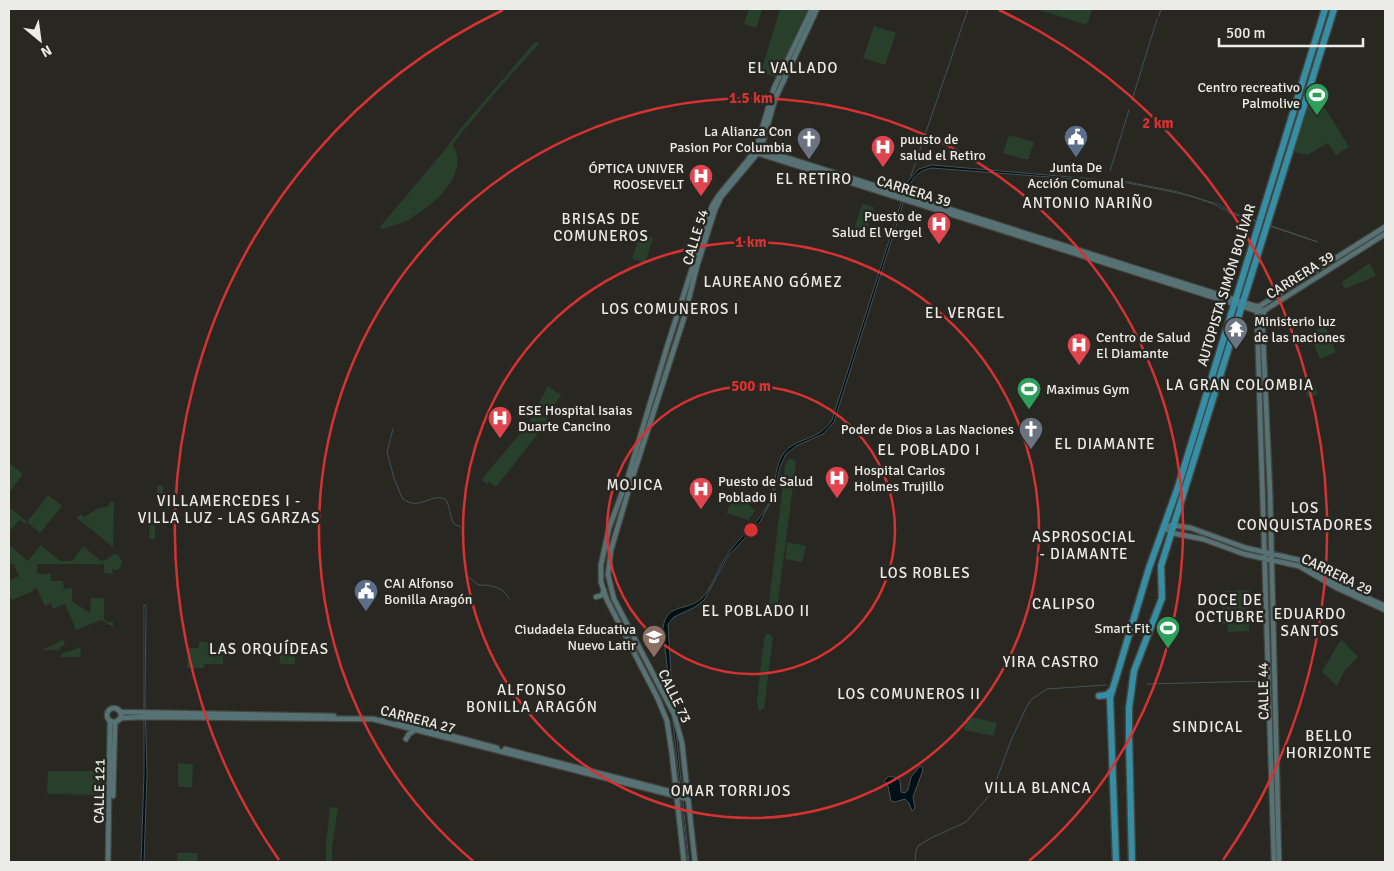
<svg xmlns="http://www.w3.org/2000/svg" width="1394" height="871" viewBox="0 0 1394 871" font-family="Signika,sans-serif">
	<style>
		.green { fill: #283f2c }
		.water { fill: #001017; stroke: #465255 }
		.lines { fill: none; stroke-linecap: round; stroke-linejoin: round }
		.stream { stroke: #465255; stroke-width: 1 }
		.secondary-casing { stroke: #454540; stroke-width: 7 }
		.highway-casing { stroke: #454540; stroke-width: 9 }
		.secondary { stroke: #577274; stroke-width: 4.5 }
		.highway { stroke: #348fa6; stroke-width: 6 }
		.ring { fill: none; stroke: #d73232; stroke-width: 2.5 }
		.labels { text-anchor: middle; stroke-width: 5; stroke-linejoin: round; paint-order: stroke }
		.poi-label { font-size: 14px; fill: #ebebe7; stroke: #282721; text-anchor: start }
		.street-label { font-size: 14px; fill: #ebebe7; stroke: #282721 }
		.neighbourhood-label { font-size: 15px; letter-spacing: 1px; fill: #ebebe7; stroke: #282721 }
		.centre { fill: #d73232; stroke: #282721; stroke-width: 2.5 }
		.ring-label { font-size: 15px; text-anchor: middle; font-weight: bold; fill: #d73232; stroke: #282721; stroke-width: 5; stroke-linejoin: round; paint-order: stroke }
	</style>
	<rect width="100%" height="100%" fill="#282721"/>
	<path class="green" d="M749 9 762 10 756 28 744 24Z
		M780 9H811L779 78 761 72Z
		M1036 9H1092L1087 25Z
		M874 26 896 33 885 65 863 58Z
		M538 42 539 44 499 88 455 141 453 145C470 176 432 206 408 220 400 224 390 226 383 229L379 228 443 152 461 128 534 43Z
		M1312 87 1349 147 1336 155 1328 143 1308 155 1292 152Z
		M1009 135 1034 142 1028 160 1003 153Z
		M862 204 874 207 866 233 854 230Z
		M640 234 653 238 645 263 632 259Z
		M1370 263 1376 276 1345 289 1342 282Z
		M1325 326 1336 352 1320 359 1309 333Z
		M548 386 556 392 561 394 540 431 496 487 489 482 488 484 481 480 528 424Z
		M1315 386 1318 394 1308 398 1304 390Z
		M790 459 794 460 796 463 776 616 772 619 768 616V610L785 466 787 461Z
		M9 463 23 474 9 493Z
		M157 486H163V508L157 507Z
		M734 490 755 511 748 520 727 513Z
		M48 495 62 506 40 533 27 522 25 524 19 520 9 532V507L27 522Z
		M110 502H114L113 547 77 518 81 514 84 517 97 509 109 506Z
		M150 516H155V539H149Z
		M787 542 806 546 802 562 785 559Z
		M9 545 28 561 41 545 60 561H72L83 546 101 561 108 559 114 554 118 555C123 560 123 566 117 570L112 569 113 574 104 573V564H37V574H51V581H63L64 589 72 588V601L90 613 91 598H104V619L108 622H113V627L101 620 76 630 65 604 53 609 51 603 45 606 36 587 31 592 12 600 9 595V581L19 576 13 564H9Z
		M1249 590V631L1228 632 1227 624H1222V591Z
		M766 634H770L773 638 764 708 760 711 758 709 757 700 764 639Z
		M63 640 65 645 60 647V650H42Z
		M1342 640 1358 657 1345 670 1337 686 1322 672 1338 644Z
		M199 642H210V653H223V664H205L204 668H187L188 648H199Z
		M295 645V664H280L279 646Z
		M81 647 80 657H61V654Z
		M967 716 997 723 994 736 964 730Z
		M178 763 193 764 192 787H178Z
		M48 771H108V795L47 794Z
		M330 807 338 808 332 848V861L326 862V843Z
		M177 853H197V862H177Z"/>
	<path class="water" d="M932 165 1128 182 1178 192 1220 205 1231 212 1318 242 1230 213C1203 195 1160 190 1128 183L932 168C910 171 907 191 901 210L834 422 823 434 796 446 786 454 780 467 773 497 760 522 728 556 704 600 695 607 674 617 668 624 672 691 689 862H688L663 628C666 602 688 612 702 598 713 586 718 568 727 555 739 537 757 525 768 505 777 489 773 469 783 454 795 437 818 442 832 420L908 181 919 169Z
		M144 605 146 606 145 701 147 774 144 862H141L144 774Z
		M920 766 922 767 923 770 913 797 915 808 912 811 909 803 905 799 895 802 891 801 888 786 884 781 889 776 898 778 900 781 901 792 905 793 908 790 911 777Z"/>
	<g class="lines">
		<path class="stream" d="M1159 16 1161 9
			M1132 100 1157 19
			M1110 171 1129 110
			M911 176 968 9
			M1339 260 1385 231
			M393 429 387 452 394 478 402 498C419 512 430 493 445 499 451 507 449 516 454 524L461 527
			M469 577 478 585C490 585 503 586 509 599
			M1147 684 1264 681
			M915 862 916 851 918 846 931 838 966 822 992 792 1012 738 1027 706 1032 699 1047 689 1106 685"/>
		<defs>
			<path id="secondary" d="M759 149 1255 306H1260L1385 227
				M757 153 1257 311 1265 310 1385 234
				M1258 309 1257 315 1274 862
				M1265 310 1262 316 1270 491 1279 862
				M1163 527 1172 533 1203 539 1244 554 1299 566 1337 588 1385 610
				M1164 527 1172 525 1191 528 1246 548 1299 560 1339 585 1385 606
				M596 597 602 595 604 590
				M107 715a7 7 0 1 1 14 0a7 7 0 1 1-14 0Z
				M118 710 121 712 334 716
				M383 718 390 709
				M118 720 122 718 142 717 373 719 688 799
				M398 722 497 748
				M406 739 409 734 415 730
				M505 749 688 796
				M113 796 115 722
				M108 862 110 721
				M684 862 672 754 667 721 658 699 607 600 601 582V565L609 528 628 477 667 347 712 206 719 195 748 160 757 146 774 88 812 9
				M695 862 682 743 674 714 614 599 608 575 611 550 631 482 684 318 697 266 715 210 721 197 757 154 762 145 775 99 817 9"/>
			<path id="highway" d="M1099 696 1107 695 1112 690
				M1116 862 1110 698 1149 568 1178 487 1325 9
				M1132 862 1129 737V708L1134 671 1162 598 1161 566 1334 9"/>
		</defs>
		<use href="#secondary" class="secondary-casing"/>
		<use href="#highway" class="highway-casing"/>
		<use href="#secondary" class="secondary"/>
		<use href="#highway" class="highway"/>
	</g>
	<g class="ring">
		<circle cx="751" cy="530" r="144"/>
		<circle cx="751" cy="530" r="288"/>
		<path d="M473 861A432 432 0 1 1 1029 861"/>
		<path d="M279 860A576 576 0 0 1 503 10M999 10A576 576 0 0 1 1223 860"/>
	</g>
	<defs>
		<symbol id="stadium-pin" viewBox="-11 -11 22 30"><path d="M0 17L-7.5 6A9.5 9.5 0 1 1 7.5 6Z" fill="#2e9e5b" stroke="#282721"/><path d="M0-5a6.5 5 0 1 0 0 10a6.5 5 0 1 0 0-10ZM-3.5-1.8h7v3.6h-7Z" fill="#fff"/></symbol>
		<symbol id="civic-pin" viewBox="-11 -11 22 30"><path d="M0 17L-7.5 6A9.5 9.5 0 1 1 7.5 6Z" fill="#5c6f8a" stroke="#282721"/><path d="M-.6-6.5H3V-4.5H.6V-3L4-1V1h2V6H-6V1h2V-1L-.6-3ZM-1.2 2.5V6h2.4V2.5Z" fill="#fff"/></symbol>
		<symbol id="church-pin" viewBox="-11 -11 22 30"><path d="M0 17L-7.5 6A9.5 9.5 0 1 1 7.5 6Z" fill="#6b7280" stroke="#282721"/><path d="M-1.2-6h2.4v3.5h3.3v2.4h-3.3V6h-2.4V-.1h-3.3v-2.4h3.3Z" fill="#fff"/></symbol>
		<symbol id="hospital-pin" viewBox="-11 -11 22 30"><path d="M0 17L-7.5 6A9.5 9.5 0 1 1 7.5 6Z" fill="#e0444e" stroke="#282721"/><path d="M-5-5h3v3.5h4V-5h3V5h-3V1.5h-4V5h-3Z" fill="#fff"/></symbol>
		<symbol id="temple-pin" viewBox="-11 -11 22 30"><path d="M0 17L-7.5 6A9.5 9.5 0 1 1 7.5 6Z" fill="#6b7280" stroke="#282721"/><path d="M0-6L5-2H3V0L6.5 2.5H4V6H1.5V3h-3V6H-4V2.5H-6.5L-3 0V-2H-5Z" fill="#fff"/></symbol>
		<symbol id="university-pin" viewBox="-11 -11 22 30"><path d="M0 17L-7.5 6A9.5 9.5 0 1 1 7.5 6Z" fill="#8d6e63" stroke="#282721"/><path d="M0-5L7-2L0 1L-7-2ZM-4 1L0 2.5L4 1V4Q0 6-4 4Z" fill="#fff"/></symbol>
	</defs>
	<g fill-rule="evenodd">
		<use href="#stadium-pin" x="1303" y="81" width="28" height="38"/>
		<use href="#civic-pin" x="1062" y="123" width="28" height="38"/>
		<use href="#church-pin" x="795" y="125" width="28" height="38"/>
		<use href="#hospital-pin" x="869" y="133" width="28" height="38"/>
		<use href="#hospital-pin" x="687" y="162" width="28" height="38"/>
		<use href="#hospital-pin" x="925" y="210" width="28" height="38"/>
		<use href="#temple-pin" x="1222" y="315" width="28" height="38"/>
		<use href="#hospital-pin" x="1065" y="331" width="28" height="38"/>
		<use href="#stadium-pin" x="1015" y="375" width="28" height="38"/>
		<use href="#hospital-pin" x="486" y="404" width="28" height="38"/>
		<use href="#church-pin" x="1017" y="415" width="28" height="38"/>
		<use href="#hospital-pin" x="823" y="464" width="28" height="38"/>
		<use href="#hospital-pin" x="687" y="475" width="28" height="38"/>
		<use href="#civic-pin" x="352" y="577" width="28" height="38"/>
		<use href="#stadium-pin" x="1154" y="614" width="28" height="38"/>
		<use href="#university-pin" x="640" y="623" width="28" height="38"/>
	</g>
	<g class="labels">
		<g class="poi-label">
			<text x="1300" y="92" text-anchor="end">Centro recreativo<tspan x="1300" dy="16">Palmolive</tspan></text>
			<text x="792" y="136" text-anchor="end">La Alianza Con<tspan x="792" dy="16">Pasion Por Columbia</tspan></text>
			<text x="900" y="144">puusto de<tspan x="900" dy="16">salud el Retiro</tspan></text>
			<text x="1076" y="172" text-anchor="middle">Junta De<tspan x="1076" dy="16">Acción Comunal</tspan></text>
			<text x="684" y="173" text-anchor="end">ÓPTICA UNIVER<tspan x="684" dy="16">ROOSEVELT</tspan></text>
			<text x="922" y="221" text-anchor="end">Puesto de<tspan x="922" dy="16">Salud El Vergel</tspan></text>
			<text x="1254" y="326">Ministerio luz<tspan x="1254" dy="16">de las naciones</tspan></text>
			<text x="1096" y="342">Centro de Salud<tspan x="1096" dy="16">El Diamante</tspan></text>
			<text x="1046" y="394">Maximus Gym</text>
			<text x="518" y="415">ESE Hospital Isaias<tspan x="518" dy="16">Duarte Cancino</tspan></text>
			<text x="1014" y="434" text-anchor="end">Poder de Dios a Las Naciones</text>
			<text x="854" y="475">Hospital Carlos<tspan x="854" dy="16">Holmes Trujillo</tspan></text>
			<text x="718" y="486">Puesto de Salud<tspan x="718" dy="16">Poblado Ii</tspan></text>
			<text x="384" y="588">CAI Alfonso<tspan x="384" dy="16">Bonilla Aragón</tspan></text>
			<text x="1150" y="633" text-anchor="end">Smart Fit</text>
			<text x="636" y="634" text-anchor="end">Ciudadela Educativa<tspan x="636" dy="16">Nuevo Latir</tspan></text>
		</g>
		<g class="street-label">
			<text transform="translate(914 191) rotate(17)" y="5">CARRERA 39</text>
			<text transform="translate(695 237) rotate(-73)" y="5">CALLE 54</text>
			<text transform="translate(1300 275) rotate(-32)" y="5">CARRERA 39</text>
			<text transform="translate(1226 285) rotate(-73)" y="5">AUTOPISTA SIMÓN BOLÍVAR</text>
			<text transform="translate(1337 574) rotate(26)" y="5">CARRERA 29</text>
			<text transform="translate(1263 691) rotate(-91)" y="5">CALLE 44</text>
			<text transform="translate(675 696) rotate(64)" y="5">CALLE 73</text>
			<text transform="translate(418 719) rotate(14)" y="5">CARRERA 27</text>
			<text transform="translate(99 791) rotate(-89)" y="5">CALLE 121</text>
		</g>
		<g class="neighbourhood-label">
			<text x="793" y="73">EL VALLADO</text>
			<text x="814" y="184">EL RETIRO</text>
			<text x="1088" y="208">ANTONIO NARIÑO</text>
			<text x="601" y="224">BRISAS DE<tspan x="601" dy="17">COMUNEROS</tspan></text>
			<text x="773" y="287">LAUREANO GÓMEZ</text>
			<text x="670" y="314">LOS COMUNEROS I</text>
			<text x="965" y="318">EL VERGEL</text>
			<text x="1240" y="390">LA GRAN COLOMBIA</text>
			<text x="1105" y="449">EL DIAMANTE</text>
			<text x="929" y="455">EL POBLADO I</text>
			<text x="635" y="490">MOJICA</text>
			<text x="229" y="506">VILLAMERCEDES I -<tspan x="229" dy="17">VILLA LUZ - LAS GARZAS</tspan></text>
			<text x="1305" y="513">LOS<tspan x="1305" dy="17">CONQUISTADORES</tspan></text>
			<text x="1084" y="542">ASPROSOCIAL<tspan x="1084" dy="17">- DIAMANTE</tspan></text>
			<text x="925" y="578">LOS ROBLES</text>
			<text x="1230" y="605">DOCE DE<tspan x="1230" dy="17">OCTUBRE</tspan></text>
			<text x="1064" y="609">CALIPSO</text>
			<text x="756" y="616">EL POBLADO II</text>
			<text x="1310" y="619">EDUARDO<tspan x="1310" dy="17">SANTOS</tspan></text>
			<text x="269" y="654">LAS ORQUÍDEAS</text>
			<text x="1051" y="667">YIRA CASTRO</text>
			<text x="532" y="695">ALFONSO<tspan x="532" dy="17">BONILLA ARAGÓN</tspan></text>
			<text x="909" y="699">LOS COMUNEROS II</text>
			<text x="1208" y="732">SINDICAL</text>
			<text x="1329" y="741">BELLO<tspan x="1329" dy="17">HORIZONTE</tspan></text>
			<text x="1038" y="793">VILLA BLANCA</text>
			<text x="731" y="796">OMAR TORRIJOS</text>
		</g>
	</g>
	<circle cx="751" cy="530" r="8" class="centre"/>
	<g class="ring-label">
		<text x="751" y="103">1.5 km</text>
		<text x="1158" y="128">2 km</text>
		<text x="751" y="247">1 km</text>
		<text x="751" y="391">500 m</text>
	</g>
	<rect width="1394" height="871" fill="none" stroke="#ebebe7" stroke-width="20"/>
	<g transform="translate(40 40) rotate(151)" stroke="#282721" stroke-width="4" paint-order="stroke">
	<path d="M0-4L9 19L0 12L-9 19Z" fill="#ebebe7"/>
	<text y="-8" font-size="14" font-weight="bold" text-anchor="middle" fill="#ebebe7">N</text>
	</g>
	<path d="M1219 38v8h144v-8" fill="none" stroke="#ebebe7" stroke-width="2.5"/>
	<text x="1226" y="38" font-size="15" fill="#ebebe7" stroke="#282721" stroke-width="4" paint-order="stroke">500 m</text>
</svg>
